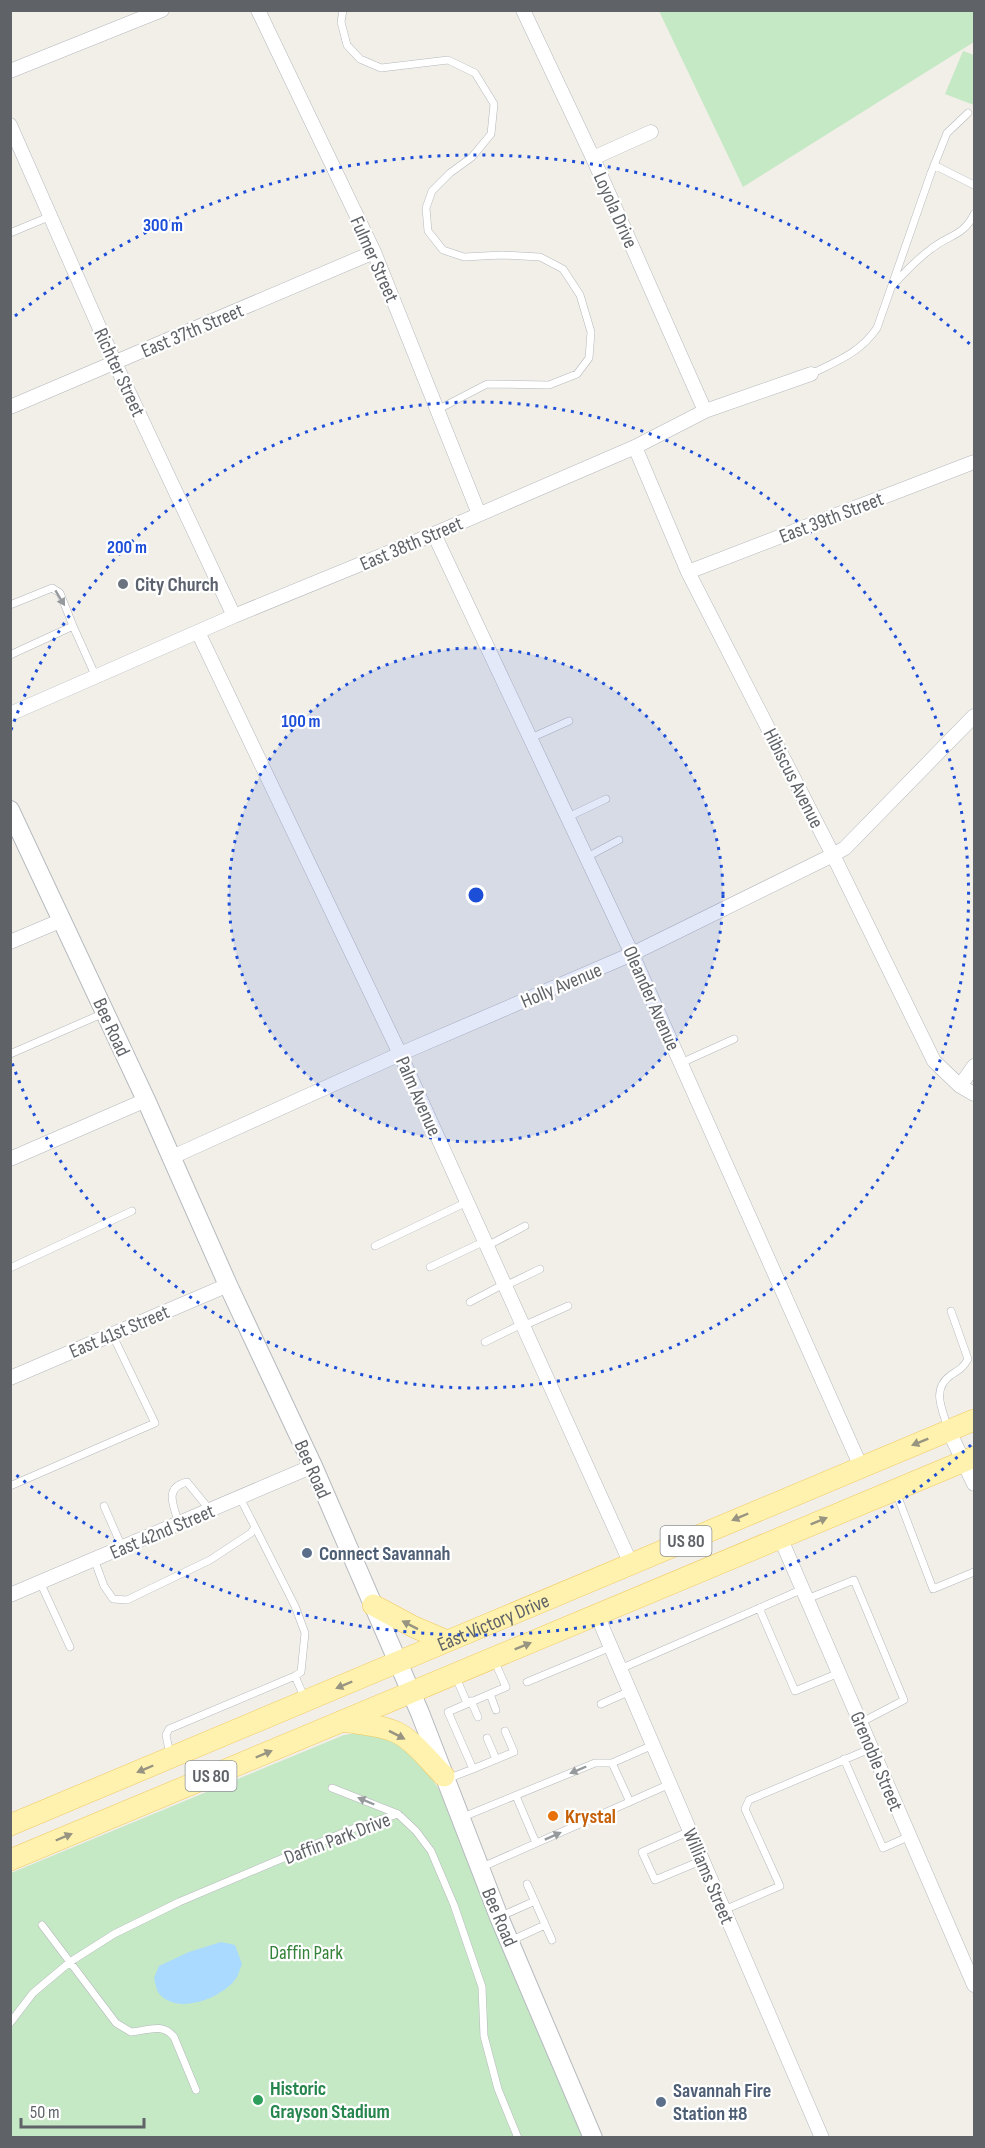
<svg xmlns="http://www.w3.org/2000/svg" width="985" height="2148" viewBox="0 0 985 2148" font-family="'Sofia Sans Condensed',sans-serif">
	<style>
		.green { fill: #c5e8c5 }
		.water { fill: #aadaff }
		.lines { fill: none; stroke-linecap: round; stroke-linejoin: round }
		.lane-casing { stroke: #b5b8bc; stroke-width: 8 }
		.street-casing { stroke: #b5b8bc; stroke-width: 15 }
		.secondary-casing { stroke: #b6babf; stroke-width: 20 }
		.primary-casing { stroke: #f2c960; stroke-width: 22 }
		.lane { stroke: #fff; stroke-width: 7 }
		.street { stroke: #fff; stroke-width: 14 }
		.secondary { stroke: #fff; stroke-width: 18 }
		.primary { stroke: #fff2af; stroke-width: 21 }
		.oneway { fill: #979a9d }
		.oneway2 { fill: #979581 }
		.ring { fill: none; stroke: #1d4ed8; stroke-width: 3; stroke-dasharray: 3 6 }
		.worship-dot { fill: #6b7280; stroke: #fff; stroke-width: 2 }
		.service-dot { fill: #5c6f8a; stroke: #fff; stroke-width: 2 }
		.food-dot { fill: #e8710a; stroke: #fff; stroke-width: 2 }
		.leisure-dot { fill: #2e9e5b; stroke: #fff; stroke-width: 2 }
		.labels { text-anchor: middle; stroke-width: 4.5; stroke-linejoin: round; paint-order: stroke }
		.shield { fill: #fff; stroke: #8f9295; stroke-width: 1.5 }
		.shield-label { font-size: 18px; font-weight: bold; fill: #5f6368 }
		.street-label { font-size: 20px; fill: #5f6368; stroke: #fff }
		.worship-label { font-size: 20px; font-weight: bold; fill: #5b616d; stroke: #fff; text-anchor: start }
		.service-label { font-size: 20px; font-weight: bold; fill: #4e5e75; stroke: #fff; text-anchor: start }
		.food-label { font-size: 20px; font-weight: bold; fill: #c56008; stroke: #fff; text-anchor: start }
		.park-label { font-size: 20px; fill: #348238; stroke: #fff }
		.leisure-label { font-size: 20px; font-weight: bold; fill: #27864d; stroke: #fff; text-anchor: start }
		.centre { fill: #1d4ed8; stroke: #fff; stroke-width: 3 }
		.ring-label { font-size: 18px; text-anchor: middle; font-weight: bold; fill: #1d4ed8; stroke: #fff; stroke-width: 4.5; stroke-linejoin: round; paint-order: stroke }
	</style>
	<rect width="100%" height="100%" fill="#f1efe8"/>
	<path class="green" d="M659 11H974V42L743 187Z
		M963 51 974 55V105L945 94Z
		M370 1731 384 1734 418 1756 451 1809 497 1933 583 2137 11 2138V1873L344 1735Z"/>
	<path class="water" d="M221 1942 235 1945 242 1964C240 1968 239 1973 237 1977 224 1998 175 2017 158 1992 156 1988 155 1982 154 1978L159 1966 189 1952Z"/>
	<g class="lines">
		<defs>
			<path id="lane" d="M343 10 341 22 347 45 360 59 381 68 448 60 475 73 494 104 491 134 472 157 450 173 432 191 426 208 428 231 443 250 464 257 502 255 540 257 563 269 580 295 591 332 589 358 577 374 549 385 487 384 437 410
				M934 165 974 185
				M10 233 51 216
				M893 285C905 272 917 259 931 249 948 235 964 236 974 214
				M811 374C837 361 860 353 877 328L931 173 947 133 968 113
				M10 605 52 588 60 593 73 626 10 655
				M73 626 96 677
				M531 738 569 721
				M568 817 606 799
				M587 857 619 840
				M10 1054 104 1013
				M681 1063 734 1039
				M375 1246 467 1202
				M487 1246 525 1226
				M430 1267 485 1241
				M10 1268 132 1211
				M505 1286 540 1269
				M470 1302 504 1284
				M523 1326 568 1306
				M485 1342 522 1324
				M948 1428C942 1409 931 1389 951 1375 959 1370 964 1367 968 1359L951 1311
				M10 1486 155 1423 112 1334
				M896 1492 933 1589 974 1572
				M104 1506 122 1547
				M179 1524C174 1506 163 1488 187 1482L210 1510
				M94 1559 104 1586 113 1599 127 1600 210 1560 251 1533 255 1527 240 1498
				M40 1582 70 1647
				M807 1599 854 1580 904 1700 860 1723
				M759 1608 795 1691 839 1673
				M620 1669 803 1589
				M455 1675 467 1703
				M295 1676 305 1699
				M527 1682 611 1647
				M490 1694 496 1710
				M471 1701 478 1717
				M601 1704 630 1691
				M487 1738 496 1759
				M170 1755 166 1735 169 1729 295 1676 301 1672 305 1633 295 1606 255 1527
				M844 1759 883 1848 910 1836
				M612 1763 630 1802
				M473 1769 514 1752 505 1731
				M447 1779 473 1769 448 1712 506 1687 494 1660
				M332 1788 398 1814
				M516 1796 536 1843
				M463 1817 595 1763H612L653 1745
				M690 1831 642 1852 655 1880 703 1860
				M480 1868 670 1784
				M527 1884 552 1940
				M724 1910 780 1886 745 1809 749 1800 872 1748
				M499 1917 535 1901
				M42 1925 116 2023 131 2032C147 2031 162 2022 174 2037L196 2090
				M510 1941 545 1925
				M10 2023 33 1993 70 1962 114 1934 179 1902 352 1829 398 1814 416 1831 431 1851 454 1905 482 1987 484 2036 498 2089 518 2138"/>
			<path id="street" d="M258 10 374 252 479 514
				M523 10 593 158 705 411
				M10 71 162 10
				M10 125 115 363 234 616
				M593 158 651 132
				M10 407 374 252
				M635 447 688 572 833 855 934 1061 960 1086 974 1094
				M434 534 632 954 861 1467
				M688 572 974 462
				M198 632 400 1054 631 1564
				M10 714 234 616 434 534 635 447 705 411 811 374
				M10 942 62 920
				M960 1086 974 1066
				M170 1158 400 1054 632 954 833 855 845 848 974 716
				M10 1159 146 1100
				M10 1378 228 1285
				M949 1431 974 1484
				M780 1537 974 1985
				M10 1595 313 1466
				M597 1615 822 2138"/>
			<path id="secondary" d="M10 810 146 1100 228 1285 313 1466 420 1713 499 1917 593 2138"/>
			<g id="primary">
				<path d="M373 1605 414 1627 447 1641"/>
				<path d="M342 1721C359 1724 382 1725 398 1733 416 1743 430 1762 444 1776"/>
				<path id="s1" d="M10 1825 974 1420"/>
				<path d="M10 1860 974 1457"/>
			</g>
		</defs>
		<use href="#lane" class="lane-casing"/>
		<use href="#street" class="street-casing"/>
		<use href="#secondary" class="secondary-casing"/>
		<use href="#primary" class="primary-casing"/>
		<use href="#lane" class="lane"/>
		<use href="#street" class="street"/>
		<use href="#secondary" class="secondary"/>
		<use href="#primary" class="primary"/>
	</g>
	<defs><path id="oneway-solid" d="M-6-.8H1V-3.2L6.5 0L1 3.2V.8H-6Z" transform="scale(1.5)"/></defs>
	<g class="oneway">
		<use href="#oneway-solid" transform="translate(60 598) rotate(59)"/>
		<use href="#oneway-solid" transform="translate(578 1770) rotate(157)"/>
		<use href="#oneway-solid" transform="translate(366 1801) rotate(-157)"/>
		<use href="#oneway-solid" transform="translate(553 1836) rotate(-24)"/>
	</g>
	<g class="oneway2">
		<use href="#oneway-solid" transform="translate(920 1442) rotate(158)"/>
		<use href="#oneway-solid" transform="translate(740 1517) rotate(157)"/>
		<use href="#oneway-solid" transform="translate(819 1521) rotate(-22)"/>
		<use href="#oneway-solid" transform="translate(410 1625) rotate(-153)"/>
		<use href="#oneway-solid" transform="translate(523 1646) rotate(-22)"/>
		<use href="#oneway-solid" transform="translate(344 1685) rotate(157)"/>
		<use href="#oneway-solid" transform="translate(397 1735) rotate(27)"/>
		<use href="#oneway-solid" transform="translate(264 1754) rotate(-23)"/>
		<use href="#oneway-solid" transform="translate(145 1769) rotate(157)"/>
		<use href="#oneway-solid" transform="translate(64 1837) rotate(-23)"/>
	</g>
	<circle cx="476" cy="895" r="247" fill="#1d4ed8" fill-opacity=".12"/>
	<g class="ring">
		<circle cx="476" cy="895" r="247"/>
		<path d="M11 730A493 493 0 1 1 11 1060"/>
		<path d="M971 1445A740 740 0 0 1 15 1474M15 316A740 740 0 0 1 971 345"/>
	</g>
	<circle class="worship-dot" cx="123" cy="584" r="6"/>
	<g class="service-dot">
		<circle cx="307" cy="1553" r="6"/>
		<circle cx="661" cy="2102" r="6"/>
	</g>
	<circle class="food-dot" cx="553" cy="1816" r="6"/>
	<circle class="leisure-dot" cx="258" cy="2100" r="6"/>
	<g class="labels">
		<g class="shield">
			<rect x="660.5" y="1526" width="51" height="30" rx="4.5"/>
			<rect x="185.5" y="1761" width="51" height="30" rx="4.5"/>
		</g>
		<g class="shield-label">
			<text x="686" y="1547">US 80</text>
			<text x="211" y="1782">US 80</text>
		</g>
		<g class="street-label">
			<text transform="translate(616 210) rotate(66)" y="7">Loyola Drive</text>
			<text transform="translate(375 259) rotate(66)" y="7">Fulmer Street</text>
			<text transform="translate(192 330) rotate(-23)" y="7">East 37th Street</text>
			<text transform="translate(120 372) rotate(65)" y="7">Richter Street</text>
			<text transform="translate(831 517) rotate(-21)" y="7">East 39th Street</text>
			<text transform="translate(411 543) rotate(-23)" y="7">East 38th Street</text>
			<text transform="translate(794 778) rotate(63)" y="7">Hibiscus Avenue</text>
			<text transform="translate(561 985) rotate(-23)" y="7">Holly Avenue</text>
			<text transform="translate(652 998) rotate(66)" y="7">Oleander Avenue</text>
			<text transform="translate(112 1027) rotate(65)" y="7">Bee Road</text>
			<text transform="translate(419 1096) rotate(66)" y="7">Palm Avenue</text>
			<text transform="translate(119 1331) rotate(-23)" y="7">East 41st Street</text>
			<text transform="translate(313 1469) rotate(66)" y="7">Bee Road</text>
			<text transform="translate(162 1531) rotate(-23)" y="7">East 42nd Street</text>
			<text dy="7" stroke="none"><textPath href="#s1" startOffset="524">East Victory Drive</textPath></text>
			<text transform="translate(877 1761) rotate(67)" y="7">Grenoble Street</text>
			<text transform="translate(337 1838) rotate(-21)" y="7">Daffin Park Drive</text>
			<text transform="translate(709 1876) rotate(67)" y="7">Williams Street</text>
			<text transform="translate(500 1917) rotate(67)" y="7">Bee Road</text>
		</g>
		<g class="worship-label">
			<text x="135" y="591">City Church</text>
		</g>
		<g class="service-label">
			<text x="319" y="1560">Connect Savannah</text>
			<text x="673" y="2097">Savannah Fire<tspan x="673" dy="23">Station #8</tspan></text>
		</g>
		<g class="food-label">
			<text x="565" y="1823">Krystal</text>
		</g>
		<g class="park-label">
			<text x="306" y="1959">Daffin Park</text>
		</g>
		<g class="leisure-label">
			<text x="270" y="2095">Historic<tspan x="270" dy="23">Grayson Stadium</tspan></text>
		</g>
	</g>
	<circle cx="476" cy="895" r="9" class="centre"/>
	<g class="ring-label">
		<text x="163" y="231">300 m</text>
		<text x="127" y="553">200 m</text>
		<text x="301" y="727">100 m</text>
	</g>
	<rect width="985" height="2148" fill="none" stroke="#5f6368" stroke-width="24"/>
	<path d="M21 2118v9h123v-9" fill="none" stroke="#5f6368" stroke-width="3"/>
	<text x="30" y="2118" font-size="18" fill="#5f6368" stroke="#ffffff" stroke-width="4.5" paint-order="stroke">50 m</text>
</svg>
